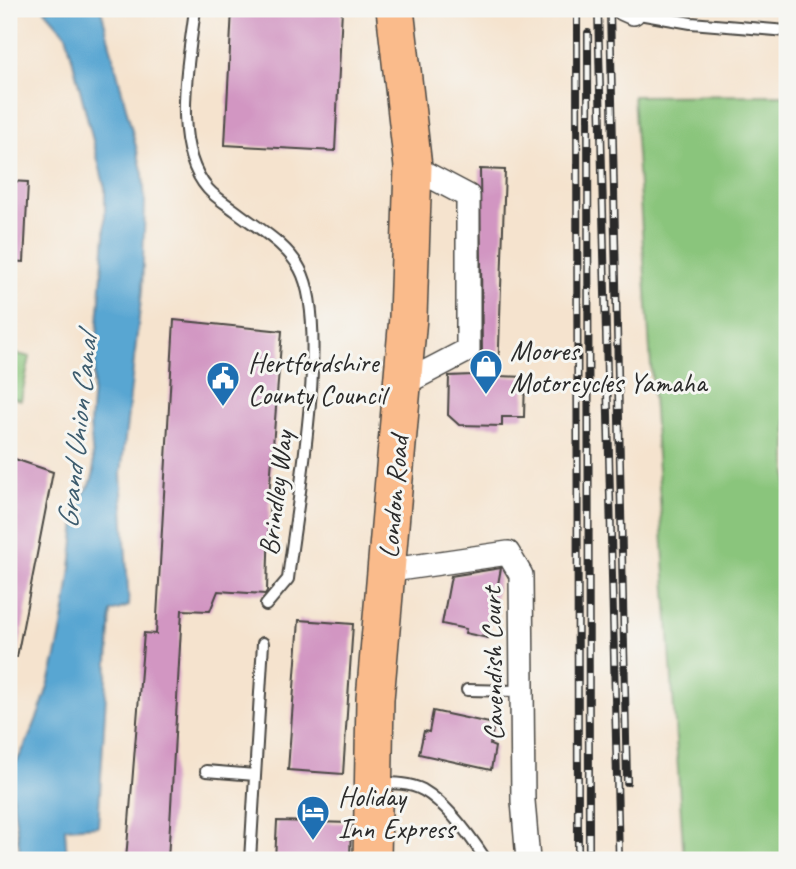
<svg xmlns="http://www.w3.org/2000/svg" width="796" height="869" viewBox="0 0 796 869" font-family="Caveat,sans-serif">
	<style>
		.green { fill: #8ac57b; stroke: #5a7853; stroke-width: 2 }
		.water { fill: #59a6d2; stroke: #42687e; stroke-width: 2 }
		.building { fill: #d296c2 }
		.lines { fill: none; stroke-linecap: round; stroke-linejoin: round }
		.service-casing { stroke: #494743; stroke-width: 14 }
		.minor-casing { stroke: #494743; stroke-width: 26 }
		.primary-casing { stroke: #494743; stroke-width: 40 }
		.service { stroke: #fff; stroke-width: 10 }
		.minor { stroke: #fff; stroke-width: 23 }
		.primary { stroke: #fabb8b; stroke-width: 37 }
		.rail-casing { stroke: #2b2b2b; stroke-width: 8 }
		.rail { stroke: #f6f6f2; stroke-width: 5; stroke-dasharray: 16; stroke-linecap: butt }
		.labels { text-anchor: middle; stroke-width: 6; stroke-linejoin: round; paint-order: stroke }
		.poi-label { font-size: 28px; fill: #2b2b2b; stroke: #f6f6f2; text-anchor: start }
		.street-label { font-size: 28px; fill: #2b2b2b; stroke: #f6f6f2 }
		.water-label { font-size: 30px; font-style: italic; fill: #3d5c6e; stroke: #f6f6f2 }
	</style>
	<rect width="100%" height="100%" fill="#f6f6f2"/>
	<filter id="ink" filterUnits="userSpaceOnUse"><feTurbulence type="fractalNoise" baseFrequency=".0143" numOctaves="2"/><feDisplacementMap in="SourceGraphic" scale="14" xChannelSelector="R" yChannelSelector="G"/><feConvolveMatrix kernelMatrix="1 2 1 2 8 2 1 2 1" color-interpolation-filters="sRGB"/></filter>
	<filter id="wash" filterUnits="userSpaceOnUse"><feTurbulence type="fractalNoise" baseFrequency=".00686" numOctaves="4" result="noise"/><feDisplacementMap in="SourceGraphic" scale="28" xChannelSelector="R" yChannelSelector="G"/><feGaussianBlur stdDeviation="1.57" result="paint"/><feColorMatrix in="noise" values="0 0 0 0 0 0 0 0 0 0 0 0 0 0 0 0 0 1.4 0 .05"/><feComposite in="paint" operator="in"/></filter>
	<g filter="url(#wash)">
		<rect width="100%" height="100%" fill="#f5e3ce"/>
		<path class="green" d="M787 95V860H684L633 96Z
			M9 352 30 357 21 400 9 397Z"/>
		<path class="water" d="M44 9H101L143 174 145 203 142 291 121 474 129 606 111 612 98 826 65 828 67 860H21L9 770H12C60 689 69 593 78 501L90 485 94 472 90 425 105 235V188L66 34Z"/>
		<g id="blocks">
			<path class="building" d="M232 9H342L335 151 225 145Z
				M480 169 505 170 498 376 525 377 524 417H502V426L459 425 448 415 449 376 473 375 474 363 482 350Z
				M9 181 28 182 24 262 9 261Z
				M174 320 282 331 270 484 267 591 265 594 218 591 210 611 182 610 168 860H126L144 633 156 634Z
				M9 457 53 472 17 657H9Z
				M501 568 488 638 465 633 466 629 442 624 451 576Z
				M299 620 353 624 343 774 288 770Z
				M433 711 494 724 490 745 495 747 491 770 419 754 424 731 429 732Z
				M277 821 351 823 350 860H275Z"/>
		</g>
	</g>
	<g filter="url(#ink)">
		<use href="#blocks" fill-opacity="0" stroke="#494743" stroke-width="2"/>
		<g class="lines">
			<defs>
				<path id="service" d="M195 9C189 61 170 145 208 189 216 198 228 205 237 212 259 229 287 244 300 269 331 326 296 509 288 579L266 605
					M633 13 691 23 787 31
					M467 690 522 691
					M206 771 255 775
					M379 783C393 783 410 783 423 790 447 804 471 837 486 860
					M250 860 263 643"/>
				<path id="minor" d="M624 9 633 13
					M403 384 468 350V196L413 167
					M385 571 508 553 521 575 523 801 528 860"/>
				<path id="primary" d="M372 860 375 699 408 317 413 167 395 9"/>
			</defs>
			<use href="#service" class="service-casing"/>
			<use href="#minor" class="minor-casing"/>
			<use href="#primary" class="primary-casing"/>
			<use href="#service" class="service"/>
			<use href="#minor" class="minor"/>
			<use href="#primary" class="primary"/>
			<defs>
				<path id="rail" d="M577 9 578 860
					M598 9 619 860
					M610 9 627 782
					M588 33 589 860"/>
			</defs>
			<use href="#rail" class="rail-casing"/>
			<use href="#rail" class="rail"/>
		</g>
	</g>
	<defs>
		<symbol id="shop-pin" viewBox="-11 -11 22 30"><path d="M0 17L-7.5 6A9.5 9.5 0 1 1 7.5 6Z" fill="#1f6fb2" stroke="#f6f6f2"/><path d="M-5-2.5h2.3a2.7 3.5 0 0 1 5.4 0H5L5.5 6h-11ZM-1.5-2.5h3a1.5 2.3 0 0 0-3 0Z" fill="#fff"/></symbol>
		<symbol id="civic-pin" viewBox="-11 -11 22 30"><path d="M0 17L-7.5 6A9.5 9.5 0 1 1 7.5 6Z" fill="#1f6fb2" stroke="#f6f6f2"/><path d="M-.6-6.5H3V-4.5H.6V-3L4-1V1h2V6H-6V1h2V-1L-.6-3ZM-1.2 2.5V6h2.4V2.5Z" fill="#fff"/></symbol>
		<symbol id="hotel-pin" viewBox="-11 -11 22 30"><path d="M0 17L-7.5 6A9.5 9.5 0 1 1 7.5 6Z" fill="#1f6fb2" stroke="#f6f6f2"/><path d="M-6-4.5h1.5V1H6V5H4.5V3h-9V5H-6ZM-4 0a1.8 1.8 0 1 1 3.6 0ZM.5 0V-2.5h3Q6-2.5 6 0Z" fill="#fff"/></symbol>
	</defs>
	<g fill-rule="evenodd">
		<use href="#shop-pin" x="467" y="347" width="38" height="52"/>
		<use href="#civic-pin" x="204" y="359" width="38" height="52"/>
		<use href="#hotel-pin" x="294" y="793" width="38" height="52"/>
	</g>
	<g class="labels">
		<g class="poi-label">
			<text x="510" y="360">Moores<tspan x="510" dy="32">Motorcycles Yamaha</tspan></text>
			<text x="248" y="372">Hertfordshire<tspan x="248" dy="32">County Council</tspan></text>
			<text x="338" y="806">Holiday<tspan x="338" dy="32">Inn Express</tspan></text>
		</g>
		<g class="street-label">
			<text transform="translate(275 493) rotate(-83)" y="10">Brindley Way</text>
			<text transform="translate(393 497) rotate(-85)" y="10">London Road</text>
			<text transform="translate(492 664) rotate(-91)" y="10">Cavendish Court</text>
		</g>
		<g class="water-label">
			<text transform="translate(77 432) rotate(-84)" y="10">Grand Union Canal</text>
		</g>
	</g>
	<rect width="796" height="869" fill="none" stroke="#f6f6f2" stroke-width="35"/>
</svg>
